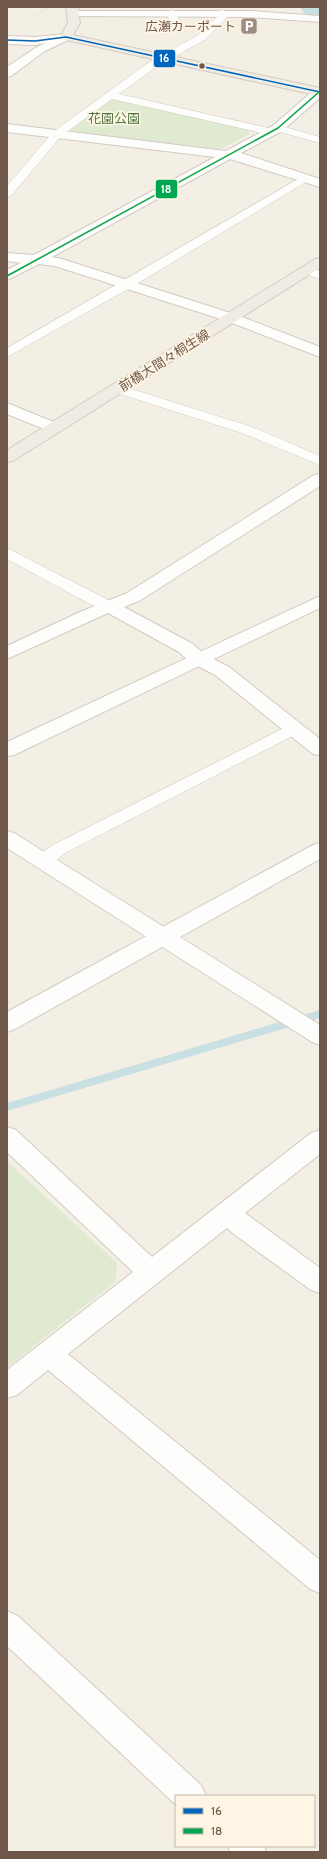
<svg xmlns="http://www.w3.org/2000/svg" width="327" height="1859" viewBox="0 0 327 1859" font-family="Cabin,'Noto Sans JP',sans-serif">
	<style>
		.green { fill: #dfead0 }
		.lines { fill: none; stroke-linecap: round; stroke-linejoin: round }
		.stream { fill: #c9e0e3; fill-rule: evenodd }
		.river { fill: #c9e0e3; fill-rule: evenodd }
		.lane-casing { stroke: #d2cac1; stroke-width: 1 }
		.street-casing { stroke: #d2cac1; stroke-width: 2 }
		.secondary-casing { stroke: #d4cbc2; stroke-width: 2 }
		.primary-casing { stroke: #d3cbc3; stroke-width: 2 }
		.path { stroke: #d6cfc9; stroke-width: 1.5; stroke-dasharray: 0.5 1.5; stroke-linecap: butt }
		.lane { fill: #fdfdfb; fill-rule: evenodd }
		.street { fill: #fdfdfb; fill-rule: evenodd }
		.secondary { fill: #fdfdfb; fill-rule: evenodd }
		.primary { fill: #f0ece3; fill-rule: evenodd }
		.bus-1-casing { stroke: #fef5e5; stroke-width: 3 }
		.bus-2-casing { stroke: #fef5e5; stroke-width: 3 }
		.bus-1 { stroke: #0065bd; stroke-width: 1.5 }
		.bus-2 { stroke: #00a651; stroke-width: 1.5 }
		.bus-dot { fill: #6f5849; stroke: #fef5e5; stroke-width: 1.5 }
		.labels { text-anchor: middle; stroke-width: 3.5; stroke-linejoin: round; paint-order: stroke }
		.far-poi-label { font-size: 13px; fill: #6f5849; stroke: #fef5e5; text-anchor: end }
		.far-park-label { font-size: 13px; fill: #527a44; stroke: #fef5e5 }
		.far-street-label { font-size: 13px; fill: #6f5849; stroke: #fef5e5 }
		.line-badge { stroke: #fef5e5; stroke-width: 1.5 }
		.badge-label { font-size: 11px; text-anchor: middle; font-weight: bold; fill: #fff }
	</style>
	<rect width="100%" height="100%" fill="#f4efe5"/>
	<path class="green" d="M115 99 246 129 250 134 223 148 217 149 74 132 70 129 107 100Z
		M7 1161 117 1263 115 1282 7 1367Z"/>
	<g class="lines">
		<path class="stream" d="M320 1010V1018L7 1111V1103Z"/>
		<path class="river" d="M300 7H320V17L304 14Z"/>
		<defs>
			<path id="lane" d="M172 10 175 11 179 20 170 33H162L161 31 169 20 167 13Z
				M222 10 225 11 228 16 206 39 156 67 119 94 273 129 274 126 278 125 320 137V143L276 131 275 134 271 135 112 99 61 136 11 196 7 197V186L53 132 148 63 198 35 218 16 219 11Z
				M305 175 311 178 309 180 130 288 7 357V348Z
				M307 266 320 271V279L303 273 301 270 303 267Z
				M119 385 252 427 320 456V465L242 433 114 392 112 389 114 386Z
				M7 548 116 604 118 607 116 610 110 612 104 610 88 603 7 559Z
				M294 723 300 724 302 728 300 732 65 853C56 860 48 869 36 865L33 861 36 857 53 845Z"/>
			<path id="street" d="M74 11H252L320 16V22L252 17 70 16 68 14 70 12Z
				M66 34 72 37 70 39 35 45 7 44V36L35 37Z
				M315 89H320V98L282 131 241 153 320 179V187L230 159 52 257 62 259 237 315 320 347V357L227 321 55 266 39 264 7 280V270L21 263 7 261V253L34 255 215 157 7 132V124L226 151 274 125Z
				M7 403 61 425 63 428 61 431 55 433 49 431 7 414Z
				M320 474V486L139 601 124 607 193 644 204 654 229 667 320 739V755L313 754 215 675 190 662 179 652 108 613 7 659V646L80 612 127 593 314 475Z
				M320 843V859L15 1029 7 1032V1012L313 845Z
				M7 1127 16 1130 152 1257 311 1133 320 1130V1154L245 1213 320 1268V1293L311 1290 235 1235 227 1228 68 1354 320 1560V1593L310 1589 48 1370 17 1395 7 1398V1370L133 1272 7 1152Z
				M7 1611 18 1616 201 1785 206 1796H176V1805L7 1646Z
				M228 1846H264L266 1852H230Z"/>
			<path id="secondary" d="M66 34 72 37 70 39 45 51 11 76 7 77V67L37 47Z
				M320 596V608L14 755 7 756V742Z
				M7 831 14 833 320 1025V1045L312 1042 7 848Z"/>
			<path id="primary" d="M66 7H78L80 23 73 35 320 88V96L62 39 60 37 68 23Z
				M320 258V268L13 461 7 462V450L315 259Z"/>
		</defs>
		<use href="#lane" class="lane-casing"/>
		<use href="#street" class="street-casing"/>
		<use href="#secondary" class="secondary-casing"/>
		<use href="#primary" class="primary-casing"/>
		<path class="path" d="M35 15 48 8"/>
		<use href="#lane" class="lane"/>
		<use href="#street" class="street"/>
		<use href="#secondary" class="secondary"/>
		<use href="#primary" class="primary"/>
		<defs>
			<path id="bus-1" d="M7 40 35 41 66 37 320 92"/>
			<path id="bus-2" d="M7 276 278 128 319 92"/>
		</defs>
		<use href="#bus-1" class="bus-1-casing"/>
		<use href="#bus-2" class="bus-2-casing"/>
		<use href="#bus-1" class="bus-1"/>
		<use href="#bus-2" class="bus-2"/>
	</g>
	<defs>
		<symbol id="parking-square" viewBox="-11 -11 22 22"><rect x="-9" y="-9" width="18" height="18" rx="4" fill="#9e8d80" stroke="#fef5e5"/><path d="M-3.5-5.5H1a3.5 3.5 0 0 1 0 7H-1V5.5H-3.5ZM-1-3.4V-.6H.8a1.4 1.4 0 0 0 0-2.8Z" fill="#fff"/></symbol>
	</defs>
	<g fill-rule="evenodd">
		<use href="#parking-square" x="239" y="16" width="20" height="20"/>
	</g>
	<circle class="bus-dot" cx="202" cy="66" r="3.5"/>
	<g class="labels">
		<g class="far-poi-label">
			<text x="236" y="31">広瀬カーポート</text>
		</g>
		<g class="far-park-label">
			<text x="114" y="123">花園公園</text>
		</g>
		<g class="far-street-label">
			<text transform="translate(164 360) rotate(-32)" y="5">前橋大間々桐生線</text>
		</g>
	</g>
	<g class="line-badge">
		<rect x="153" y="49" width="23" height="19" rx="4" fill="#0065bd"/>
		<rect x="155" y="179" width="23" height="20" rx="4" fill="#00a651"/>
	</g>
	<g class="badge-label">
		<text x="164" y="62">16</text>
		<text x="166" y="193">18</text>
	</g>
	<rect width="327" height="1859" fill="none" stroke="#6f5849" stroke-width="16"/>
	<rect x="175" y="1795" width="140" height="52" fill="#fef5e5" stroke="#c5b6a7"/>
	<rect x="183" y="1808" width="20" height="6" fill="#0065bd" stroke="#c5b6a7"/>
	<text x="211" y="1815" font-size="12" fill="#6f5849">16</text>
	<rect x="183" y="1828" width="20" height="6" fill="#00a651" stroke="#c5b6a7"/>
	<text x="211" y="1835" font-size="12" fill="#6f5849">18</text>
</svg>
